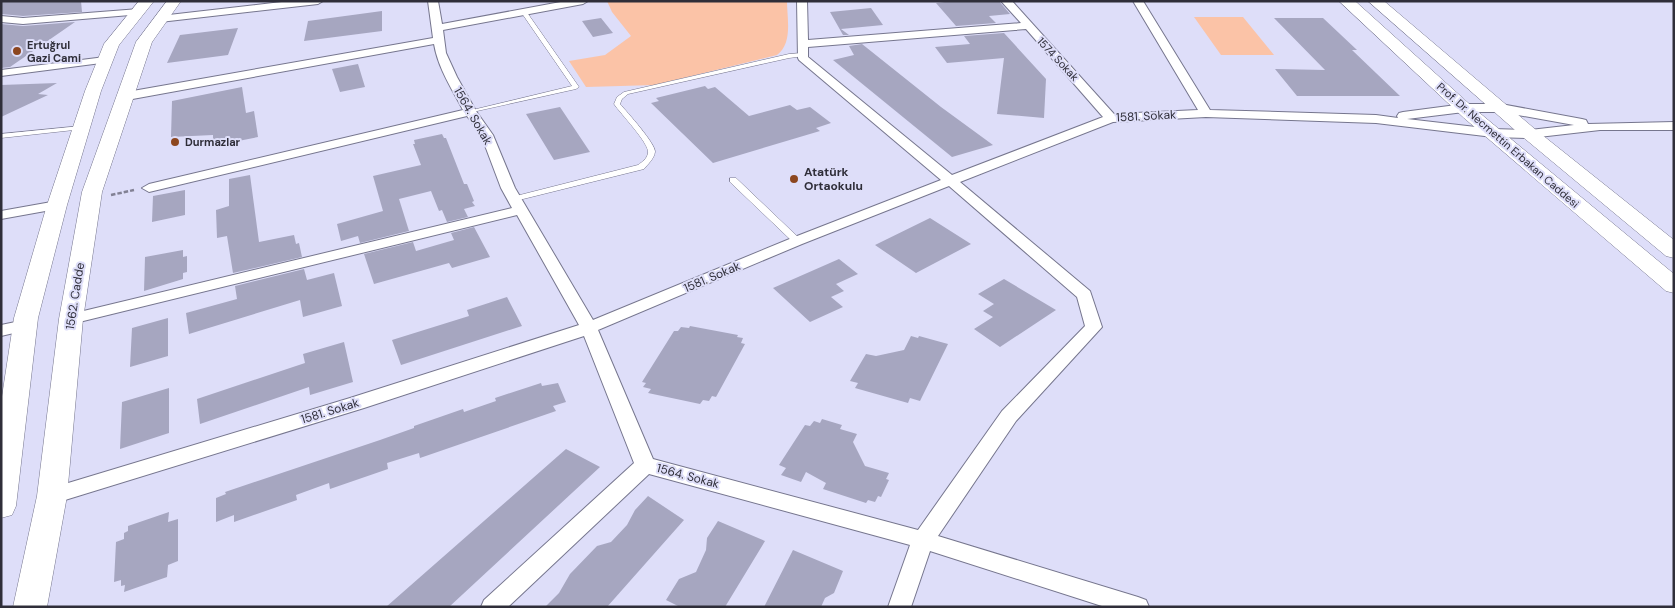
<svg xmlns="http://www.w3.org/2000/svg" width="1675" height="608" viewBox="0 0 1675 608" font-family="'DM Sans',sans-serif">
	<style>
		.green { fill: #fbc3a7 }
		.building { fill: #a6a6c0 }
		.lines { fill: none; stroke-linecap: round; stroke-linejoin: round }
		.service-casing { stroke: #76768e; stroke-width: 1 }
		.minor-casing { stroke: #76768e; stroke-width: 2 }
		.secondary-casing { stroke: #76768e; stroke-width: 1 }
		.path { stroke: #828194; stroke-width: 2.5; stroke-dasharray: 4.5 2; stroke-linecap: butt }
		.service { fill: #fff; fill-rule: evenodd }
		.minor { fill: #fff; fill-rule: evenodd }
		.secondary { fill: #fff; fill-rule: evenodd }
		.poi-dot { fill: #8c461f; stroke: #dedef9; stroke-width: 2 }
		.labels { text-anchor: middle; stroke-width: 4; stroke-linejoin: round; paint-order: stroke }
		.far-poi-label { font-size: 11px; font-weight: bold; fill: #2f2e39; stroke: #dedef9; text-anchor: start }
		.far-street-label { font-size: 11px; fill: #2f2e39; stroke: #dedef9 }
		.street-label { font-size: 12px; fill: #2f2e39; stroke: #dedef9 }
		.poi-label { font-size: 12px; font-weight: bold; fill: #2f2e39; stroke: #dedef9; text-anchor: start }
	</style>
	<rect width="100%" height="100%" fill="#dedef9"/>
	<path class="green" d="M607 1H787C787 19 793 43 777 55L655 85 586 87 569 61 605 55 631 36 612 12Z
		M1194 17H1243L1274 55H1221Z"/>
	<path class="building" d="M1 1H81L82 12 23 16 1 14Z
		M954 1H999L1010 14 989 16 996 23 956 26 936 3Z
		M871 8 883 25 841 29 849 35H843L830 12Z
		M382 11V31L304 41 308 21Z
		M601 18 613 33 593 37 582 21Z
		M1274 18H1323L1357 50H1352L1400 96H1297L1275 69 1325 70Z
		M75 22 10 67 1 68V24L23 26Z
		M238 28 228 55 167 63 180 35Z
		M1004 33 1046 79 1044 118 997 114 1004 58 947 63 935 47 970 44 964 36Z
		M862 44 941 107 993 145 952 157 833 60 854 55 849 46Z
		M358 64 365 87 340 92 332 69Z
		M57 83 38 94 48 95 1 117V85Z
		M705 86 708 89 715 87 749 116 790 105 797 110 810 107 831 123 816 128 820 131 713 163 651 103 659 101 656 98Z
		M242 87 246 113 254 111 258 137 213 146V135L171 137 172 101Z
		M560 107 590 152 554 160 526 114Z
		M442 134 444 138H446L464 184H467L474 201 472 202 475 206 464 209 468 217 447 222 442 210 439 211 431 191 399 199 409 231 360 243 358 236 341 241 337 224 383 211 373 176 421 165 413 144H415L414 140Z
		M250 175 259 242 294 235 296 244 299 243 302 257 233 273 227 236 217 238 216 210 229 206V179Z
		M185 190V215L152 222 153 196Z
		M930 218 971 244 916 273 875 245Z
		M474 227 490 257 452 268 449 263 374 284 364 254 413 242 416 251 454 240 451 233Z
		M183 250V257L187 256V272L183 273V279L144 291 145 257Z
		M839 259 858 274 836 284 844 291 831 297 843 307 810 322 773 288Z
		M304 269 307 280 334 273 342 306 303 317 300 300 189 334 186 313 237 299 235 286Z
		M1004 279 1056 310 1000 347 974 329 993 317 983 311 994 304 978 294Z
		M507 297 522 326 401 365 392 340 469 316 467 310Z
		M168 318V356L130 367 132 328Z
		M690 326 738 335 737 337 743 338 741 343 745 344 716 397 712 396 709 401 703 400 700 404 648 393 651 389 643 387 646 383 642 382 674 331H678L681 327 689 328Z
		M911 336 918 338 919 336 948 344 920 401 910 398 908 403 855 388 858 383 850 381 866 354 876 356 904 350Z
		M344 342 353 382 310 395 309 387 200 424 197 399 305 363 303 354Z
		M541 383 542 386 558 383 566 402 553 406 556 411 420 458 419 453 387 463 388 469 330 489 329 483 296 495 297 500 234 522V515L216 522V498L226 494 225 492 380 440 414 428V426L463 409 464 412 496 401 495 398Z
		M169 388V433L120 449 122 402Z
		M822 419 842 425 840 429 857 434 853 442 865 466 889 473 886 479 889 480 881 497 878 496 875 502 868 500 866 503 823 489 826 483 806 472 801 482 781 475 786 468 779 465 805 425 810 426 814 421 820 423Z
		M566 449 600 467 449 607H386Z
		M648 496 684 520 607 607H545L559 593 570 574 597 546 611 542 627 525 635 510Z
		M169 512 168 522 178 519V561L168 565 167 577 124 592 125 585 121 586V580L114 582 116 542 124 539V533L128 531V526Z
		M718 521 765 541 725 607H680L666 600 679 579 696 572 706 550 707 538Z
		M793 550 843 571 834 593 825 598 821 607H764Z"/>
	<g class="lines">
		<defs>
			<path id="service" d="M524 10 526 11 579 87 576 89 468 113V111L572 86 521 12Z
				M803 53 806 55 805 56 789 58 628 94 622 99 620 104C627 112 656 144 655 152 654 159 648 164 644 169L515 201 511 199 512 197 638 165C642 162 647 159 648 153 650 144 620 113 614 104L617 97 624 92 789 54Z
				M81 126 83 127V129L1 138V134Z
				M730 178H736L800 239 801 241 800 243H794L730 182Z"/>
			<path id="minor" d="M290 1H323L318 4 160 22 155 19 160 16Z
				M428 1H438L442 24 566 1H588L583 4 443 30 446 53 457 77 476 111 493 135 515 188 593 320 792 238 941 180 799 60 798 58 797 1H807L808 40 1021 23 1001 1H1012L1114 114 1198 110 1133 1H1143L1210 110 1376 115 1398 118 1397 116 1399 113 1403 112 1464 104H1501L1582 119 1586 120 1588 124 1674 122V130H1600L1530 138 1493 137 1376 123 1206 117 1113 122 960 182 1090 291 1102 327 1016 421 938 536 1138 597 1146 600 1149 607H1105L930 551 911 607H888L910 545 649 474 508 607H481L484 600 634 463 584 336 364 408 52 504 45 502 42 496 45 490 350 398 579 325 517 215 71 324 65 323 63 319 65 315 71 314 512 208 501 188 481 135 467 116 149 192 142 188 149 184 463 110C452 89 438 68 434 44L127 100 121 96 127 92 433 38ZM1026 29 1103 117 952 175 808 57V47ZM1464 112H1501L1574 125 1530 130 1493 129 1407 119ZM949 186 1077 297 1085 326 1002 411 918 530 653 459 598 330 802 244Z
				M139 9 144 12 142 14 23 24 1 22V16L23 18Z
				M105 57 110 60 109 62 1 76V70Z
				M57 201 62 202 64 205 62 208 1 219V211Z
				M25 320 31 321 33 325 31 329 1 336V325Z"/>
			<path id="secondary" d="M139 1H154L119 45 101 91 67 205 38 318 16 506 12 515 1 518V403L14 318 47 205 85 91 104 44Z
				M167 1H181L152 42 102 192 83 319 67 496 47 607H13L37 496 59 319 82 192 136 42Z
				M1339 1H1355L1476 110 1674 274V293L1666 291 1464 118Z
				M1368 1H1384L1536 130 1674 240V258L1666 256 1524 138Z"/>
		</defs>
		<use href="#service" class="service-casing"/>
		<use href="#minor" class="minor-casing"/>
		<use href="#secondary" class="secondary-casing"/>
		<path class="path" d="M111 195 134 190"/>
		<use href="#service" class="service"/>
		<use href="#minor" class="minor"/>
		<use href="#secondary" class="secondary"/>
	</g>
	<g class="poi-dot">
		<circle cx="17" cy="51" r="5"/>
		<circle cx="175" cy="142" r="5"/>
		<circle cx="794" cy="179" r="5"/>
	</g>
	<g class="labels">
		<g class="far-poi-label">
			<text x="27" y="49">Ertuğrul<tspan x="27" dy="13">Gazi Cami</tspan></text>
			<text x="185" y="146">Durmazlar</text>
		</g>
		<g class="far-street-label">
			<text transform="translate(1058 59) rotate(47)" y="4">1574 Sokak</text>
			<text transform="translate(1508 145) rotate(41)" y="4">Prof. Dr. Necmettin Erbakan Caddesi</text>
		</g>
		<g class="street-label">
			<text transform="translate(473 116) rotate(60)" y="4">1564. Sokak</text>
			<text transform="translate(1146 116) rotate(-3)" y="4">1581. Sokak</text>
			<text transform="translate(712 277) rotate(-23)" y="4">1581. Sokak</text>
			<text transform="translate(75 296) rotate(-81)" y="4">1562. Cadde</text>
			<text transform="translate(330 411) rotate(-17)" y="4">1581. Sokak</text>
			<text transform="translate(688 476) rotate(15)" y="4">1564. Sokak</text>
		</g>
		<g class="poi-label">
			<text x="804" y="176">Atatürk<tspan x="804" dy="14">Ortaokulu</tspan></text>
		</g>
	</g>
	<rect width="1675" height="608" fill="none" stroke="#2f2e39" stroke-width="5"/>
</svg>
